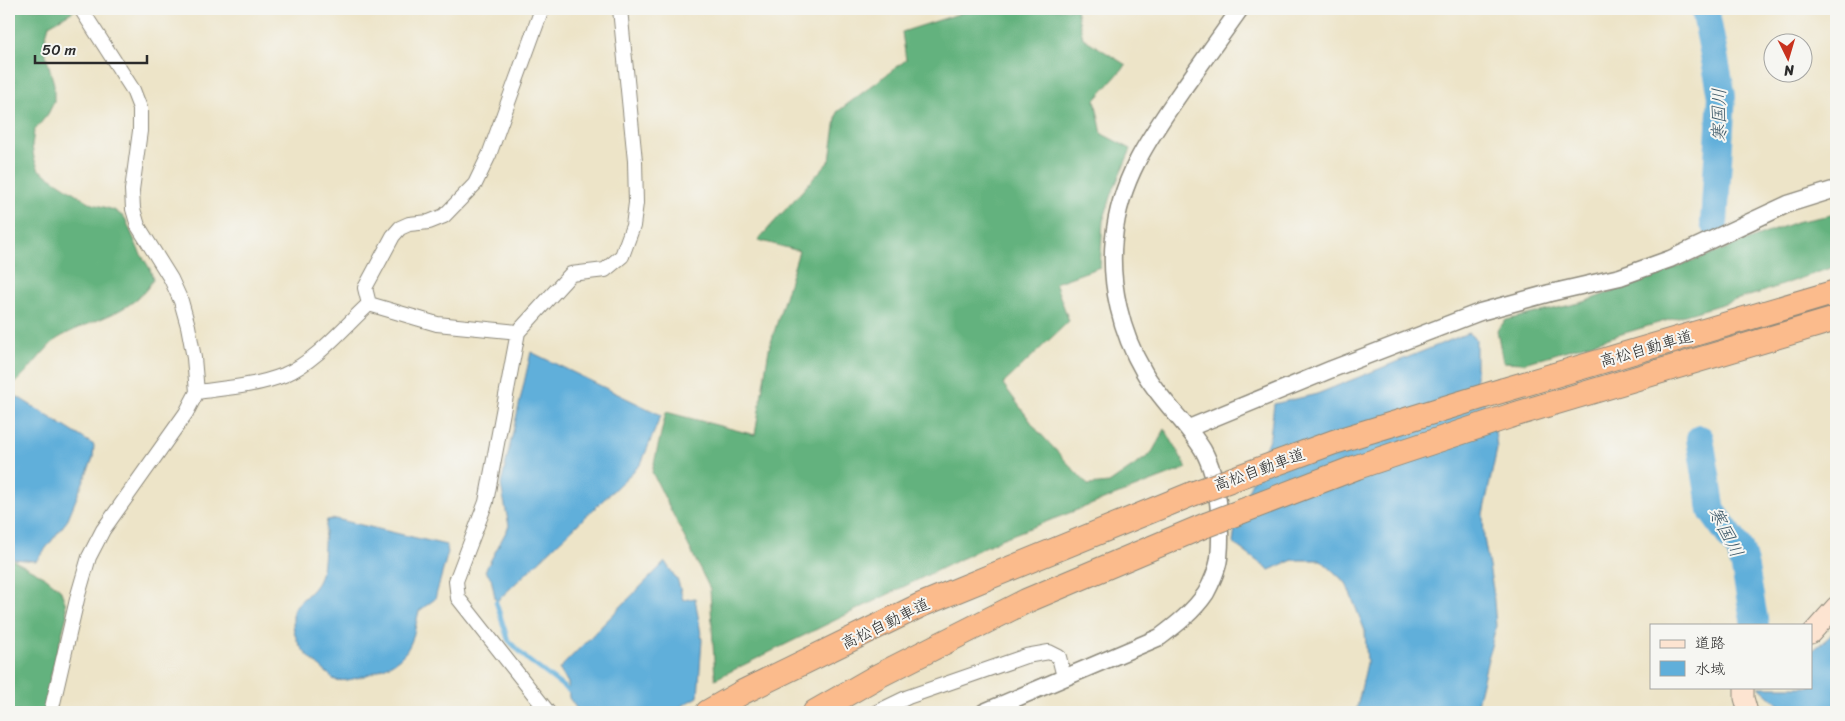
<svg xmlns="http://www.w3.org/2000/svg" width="1845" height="721" viewBox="0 0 1845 721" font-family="Sriracha,'Klee One',sans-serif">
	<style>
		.forest { fill: #63b27e; stroke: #476e54 }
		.water { fill: #60afda; stroke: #466d82 }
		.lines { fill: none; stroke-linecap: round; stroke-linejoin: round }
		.stream { stroke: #60afda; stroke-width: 4.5 }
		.river { stroke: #60afda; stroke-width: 28 }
		.minor-casing { stroke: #8c887a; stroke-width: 16 }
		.tertiary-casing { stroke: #8c887a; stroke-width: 19 }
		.secondary-casing { stroke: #8c887a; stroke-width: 21 }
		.motorway-casing { stroke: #8c887a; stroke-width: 26 }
		.minor { stroke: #fff; stroke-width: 14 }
		.tertiary { stroke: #fff; stroke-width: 16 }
		.secondary { stroke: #fde4d1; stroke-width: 19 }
		.motorway { stroke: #fbbb8c; stroke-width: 24 }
		.motorway-bridge-casing { stroke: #8c887a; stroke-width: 26; stroke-linecap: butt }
		.motorway-bridge { stroke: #fbbb8c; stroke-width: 24 }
		.labels { text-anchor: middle; stroke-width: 4; stroke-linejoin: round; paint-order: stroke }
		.street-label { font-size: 16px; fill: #2b2b2b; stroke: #f6f6f2 }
		.water-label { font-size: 18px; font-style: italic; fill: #3e5968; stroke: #f6f6f2 }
	</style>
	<rect width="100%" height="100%" fill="#f6f6f2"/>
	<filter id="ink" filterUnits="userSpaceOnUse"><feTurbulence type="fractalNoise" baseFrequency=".02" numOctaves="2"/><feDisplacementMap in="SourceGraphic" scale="10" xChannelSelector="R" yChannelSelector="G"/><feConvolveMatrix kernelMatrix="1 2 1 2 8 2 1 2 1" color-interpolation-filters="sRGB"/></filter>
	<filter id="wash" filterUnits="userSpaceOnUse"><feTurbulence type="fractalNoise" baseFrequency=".0096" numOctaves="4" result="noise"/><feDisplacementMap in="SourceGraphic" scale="20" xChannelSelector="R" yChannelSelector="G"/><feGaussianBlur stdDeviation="1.12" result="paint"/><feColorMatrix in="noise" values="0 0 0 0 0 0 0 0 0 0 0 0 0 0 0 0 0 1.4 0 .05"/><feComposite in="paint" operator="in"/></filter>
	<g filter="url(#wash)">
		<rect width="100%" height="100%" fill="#ede4c8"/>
		<path class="forest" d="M9 9H77L49 25 45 39 46 55 54 84V102L48 114 34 131 32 146 34 158 39 170 90 203 114 210 125 218 139 251 150 269 153 279C136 314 87 320 57 339 51 343 46 350 41 355 31 367 21 378 9 388Z
			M974 9H1076L1083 38 1126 65 1095 100 1102 134 1131 149 1114 188 1103 221 1100 267 1055 283 1069 321 1003 384 1037 430 1088 485 1109 483 1151 454 1165 429 1187 468 1001 539 715 679 710 589 652 472 666 412 755 435 769 349 799 251 758 240 830 160 837 112 906 60 902 32Z
			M1836 214V266L1759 293 1524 363 1503 362 1497 330 1506 320 1584 302 1796 222Z
			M9 558 45 577 60 589 65 602 67 615 51 675 45 712H9Z"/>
		<path class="water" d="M1468 333 1476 339V382L1495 430 1497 449 1483 514 1484 538 1493 589 1496 626 1475 712H1356L1367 663 1365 631 1346 583 1321 560H1293L1269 570 1233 543 1236 522 1270 436 1274 404 1317 394Z
			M531 352 661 415 641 464 496 602 491 578 485 571 509 526 501 485Z
			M13 394 94 445 93 458 67 521 36 561 14 559 9 554V396Z
			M336 519 446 545 448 552 435 599 419 611C415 626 414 645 402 656 392 667 350 684 335 680 332 679 330 675 327 673 310 658 293 646 293 621 293 618 293 612 294 609 299 600 313 593 319 580 326 562 322 540 327 520Z
			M665 562 678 581 683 600 695 598 702 640 698 697 671 712H579L569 698 568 683 559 669Z
			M1836 628V712H1787L1759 687H1811V652L1829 637Z"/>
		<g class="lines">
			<path class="stream" d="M496 602 508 640 528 660 569 691"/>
			<path class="river" d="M1705 9 1722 96 1714 223
				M1700 439 1712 511 1740 550 1745 568 1755 625"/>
		</g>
	</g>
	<g filter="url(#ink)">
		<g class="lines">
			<defs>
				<path id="minor" d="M369 304 365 288 393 236 400 228 409 224 429 222 444 216 475 184 489 155 542 9
					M197 392C226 388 256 386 284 375 315 362 344 327 369 304L437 324 518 332
					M51 712 78 595 89 557 103 530 186 413 197 392 194 358 188 326 181 301 171 279 138 226 133 209 132 190 140 131V108L133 90 81 9
					M548 712 458 598 456 581 486 502 518 332 571 274 605 270 622 256 633 226 636 203 635 161 620 9
					M877 712 908 697 1026 656 1049 652 1059 657 1064 677"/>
				<path id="tertiary" d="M1189 428 1332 369 1480 312 1550 293 1620 277 1670 259 1788 204 1836 189
					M984 712 1160 637C1176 625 1194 611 1206 593 1211 584 1218 568 1219 558 1222 526 1219 478 1203 450 1186 422 1160 400 1144 372 1121 333 1109 283 1114 238 1119 180 1151 135 1183 89 1202 62 1221 36 1240 9"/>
				<path id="secondary" d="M1811 634 1836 606
					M1744 687V698L1748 712"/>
				<path id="motorway" d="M1504 390 1836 292
					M1513 415 1836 319
					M708 712 743 692 921 605 1192 494
					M815 712 878 676 1026 601 1206 525"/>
			</defs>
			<use href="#minor" class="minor-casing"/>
			<use href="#tertiary" class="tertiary-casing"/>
			<use href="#secondary" class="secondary-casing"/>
			<use href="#motorway" class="motorway-casing"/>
			<use href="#minor" class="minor"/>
			<use href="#tertiary" class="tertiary"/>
			<use href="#secondary" class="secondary"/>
			<use href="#motorway" class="motorway"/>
			<defs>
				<path id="motorway-bridge" d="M1192 494 1334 442 1504 390
					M1206 525 1357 467 1513 415"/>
			</defs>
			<use href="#motorway-bridge" class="motorway-bridge-casing"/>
			<use href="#motorway-bridge" class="motorway-bridge"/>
		</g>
	</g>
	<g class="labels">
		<g class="street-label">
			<text transform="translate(1646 348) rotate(-16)" y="6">高松自動車道</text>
			<text transform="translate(1259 469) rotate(-20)" y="6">高松自動車道</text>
			<text transform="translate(885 623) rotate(-26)" y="6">高松自動車道</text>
		</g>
		<g class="water-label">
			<text transform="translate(1719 115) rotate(-90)" y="6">寒国川</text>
			<text transform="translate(1726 532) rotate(63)" y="6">寒国川</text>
		</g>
	</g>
	<rect width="1845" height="721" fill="none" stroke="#f6f6f2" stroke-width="30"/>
	<rect x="1650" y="624" width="162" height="65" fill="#f6f6f2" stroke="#a5a5a2"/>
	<rect x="1660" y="640" width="25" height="8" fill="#fde4d1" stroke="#a5a5a2"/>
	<text x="1695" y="648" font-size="15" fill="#2b2b2b">道路</text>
	<rect x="1660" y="661" width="25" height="15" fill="#60afda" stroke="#a5a5a2"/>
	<text x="1695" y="674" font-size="15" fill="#2b2b2b">水域</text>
	<g transform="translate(1788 58) rotate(175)"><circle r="24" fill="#f6f6f2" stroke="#a5a5a2"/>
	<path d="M0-4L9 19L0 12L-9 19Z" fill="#c8321e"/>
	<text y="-8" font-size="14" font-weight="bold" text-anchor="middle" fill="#2b2b2b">N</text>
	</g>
	<path d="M35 55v8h112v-8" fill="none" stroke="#2b2b2b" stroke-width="2.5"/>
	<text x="42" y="55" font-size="15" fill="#2b2b2b" stroke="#f6f6f2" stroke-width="4" paint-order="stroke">50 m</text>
</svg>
